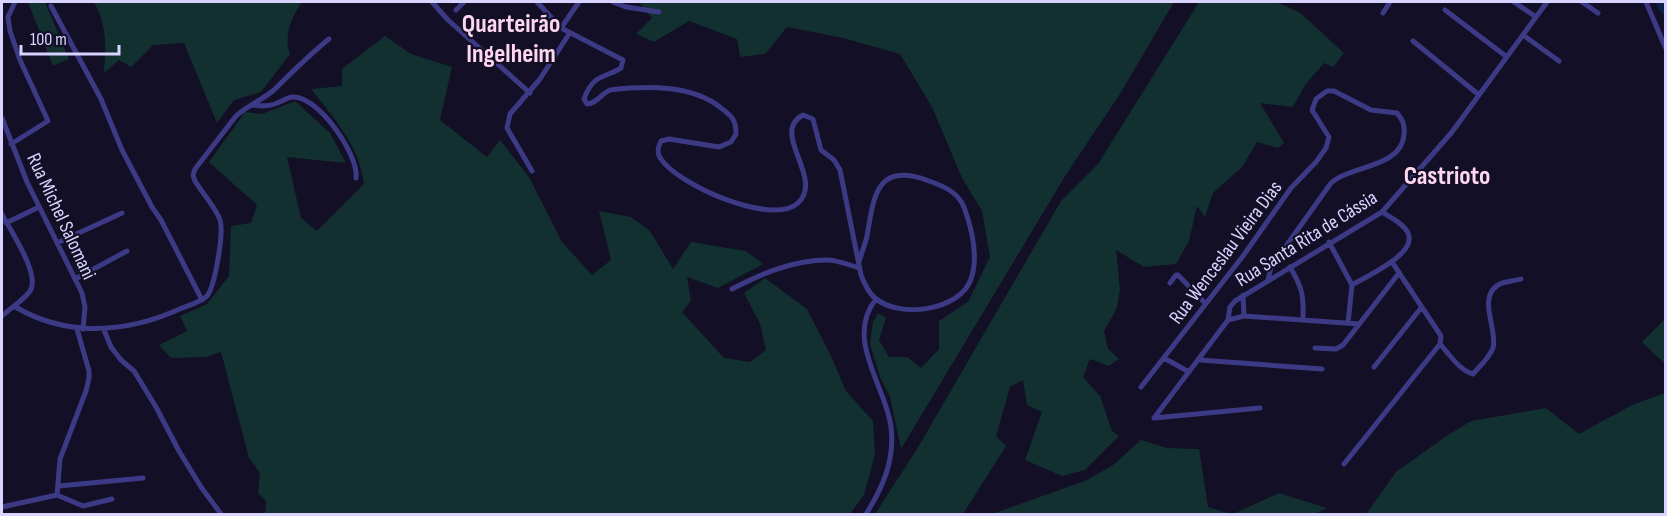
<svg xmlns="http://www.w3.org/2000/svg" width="1667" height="516" viewBox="0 0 1667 516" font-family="'Sofia Sans Condensed',sans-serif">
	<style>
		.green { fill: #12302f }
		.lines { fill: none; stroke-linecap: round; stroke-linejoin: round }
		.river { stroke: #0c2248; stroke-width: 12 }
		.minor { stroke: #3d3a85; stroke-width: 5 }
		.labels { text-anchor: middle; stroke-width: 4.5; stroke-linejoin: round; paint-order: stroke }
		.street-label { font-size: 20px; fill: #d9d4ff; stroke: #130f26 }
		.district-label { font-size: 26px; font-weight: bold; fill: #ffd6f0; stroke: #130f26 }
	</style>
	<rect width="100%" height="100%" fill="#130f26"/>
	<path class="green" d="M28 2H45L69 59 53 66Z
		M94 2H302C292 17 283 36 290 54L261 92 234 100 217 123 184 43 153 45 131 67 119 60 104 73C106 48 107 24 94 2Z
		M639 2H1174L1120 94 1067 173 901 449 890 397 880 377 870 344 873 322 878 313 886 318 879 340 889 357H907L921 368 939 349V321L968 302 990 257 982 211 962 178 932 107 900 54 843 38 787 27 765 54 740 57 737 39 689 21 654 42 636 34 652 18Z
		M1199 2H1276L1299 12 1344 53 1333 67 1324 63 1305 85 1293 107 1260 103 1284 143 1278 148 1257 142 1242 167 1213 193 1205 217 1197 206 1189 241 1176 264 1144 267 1116 250 1120 289 1117 308 1104 331 1108 349 1119 359 1109 366 1090 359 1083 377 1100 396 1112 431 1119 436 1085 470 1062 476 1025 460 1042 412 1027 405 1023 380 1010 387 996 436 1006 446 963 514H875L917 449 1061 201 1098 164Z
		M385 36 411 54 452 67 440 120 487 157 500 140 529 177 562 242 592 275 611 260 599 211 631 217 650 231 673 269 691 242 746 251 763 264 718 288 687 277 691 301 682 312 724 358 750 362 766 350 760 324 744 293 765 278 807 309 831 356 846 391 873 421 875 454 864 495 850 514H265L266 501 258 493 260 473 249 458 221 352 206 357 171 358 159 345 187 331 180 316 207 304 229 276 231 226 251 223 257 205 209 162 245 112 262 114 295 101 330 133 346 163 287 157 301 218 317 231 364 184C360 147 334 118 311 89L342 86V69Z
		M1664 320H1665V364L1642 342Z
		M1665 393V514H1366L1396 472 1445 437 1471 421 1546 408 1579 434 1632 405Z
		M1141 440 1167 448 1199 449 1208 507 1231 514H992L1087 480 1113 465Z
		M1279 493 1327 508 1315 514H1233Z"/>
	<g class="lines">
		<path class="river" d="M1662 2 1666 9"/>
		<path class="minor" d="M432 2 448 20 530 93
			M537 2 561 28 623 60 621 68C603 79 593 74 584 99L587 104C596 104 601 94 610 90 645 86 692 84 721 108 732 116 736 120 736 134L731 142 719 147 669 139 661 141C658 147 656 153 661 159 677 184 772 227 798 203 825 178 769 133 803 115L813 119 821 150 834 160 840 170 861 275C864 283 869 293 875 298 899 319 960 311 971 279 979 256 972 229 964 207 958 192 943 186 929 181 876 161 874 196 867 236 865 245 861 254 859 262
			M613 2 626 7 659 12
			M1514 2 1536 17
			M1582 2 1598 13
			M1646 2 1666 49
			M51 6 101 99 122 150 152 207 161 220 202 300
			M456 10 464 2
			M1445 10 1507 57
			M1383 13 1390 2
			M561 28 579 2
			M1523 35 1559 61
			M1413 41 1479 95
			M251 105C259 106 267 107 275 104 281 102 286 98 292 97 318 95 359 155 356 178
			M2 118 27 182 82 293 85 307 83 329
			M11 144 48 121 20 60 10 31 8 17 15 2
			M532 171 507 128 510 114 540 79 569 34
			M2 214C10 230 41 275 30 291 23 301 10 308 2 316
			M6 223 39 207
			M1329 242 1352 285 1348 323
			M57 243 122 213
			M1392 262 1441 336 1440 344
			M1290 267C1302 287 1304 295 1303 319
			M75 279 127 251
			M1170 283 1176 275H1178L1205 303
			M1352 285C1365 277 1418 254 1408 233 1404 224 1390 217 1382 212
			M732 289C761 274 793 260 827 260 838 260 849 265 859 268
			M1243 295 1244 316
			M14 306C66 338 128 333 182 308 190 305 201 302 207 296 215 286 224 233 220 220 217 210 201 191 195 181L193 175 195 169 236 116C247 106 262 100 274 90 292 72 309 55 329 39
			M1228 320 1244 316 1359 324
			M104 330 111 347 121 360 134 371 156 407 179 451 201 487 221 514
			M1440 344C1449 354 1460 371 1473 374 1480 366 1489 358 1493 348 1498 329 1477 298 1498 285 1504 281 1515 281 1521 279
			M1315 348 1336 349 1343 345 1399 273
			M1164 358 1189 372
			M1200 360 1322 369
			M1374 367 1421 308
			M1141 387 1243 256 1291 188 1316 162 1326 148 1329 137 1312 110 1316 99 1327 91H1334L1371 110 1397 113C1403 120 1405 125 1404 135 1401 168 1351 165 1331 183L1271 267 1268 280
			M1154 418 1228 320 1230 307 1235 301 1382 212 1452 132 1547 2
			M1154 418 1260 408
			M1344 464 1440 344
			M59 486 143 478
			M57 495 83 506 112 499
			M2 507 57 495 60 459 86 391 89 378V371L77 329
			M866 514C883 487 895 460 891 427 886 386 844 339 876 299"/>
	</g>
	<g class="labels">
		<g class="street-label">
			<text transform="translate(62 216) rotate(65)" y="7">Rua Michel Salomani</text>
			<text transform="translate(1306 238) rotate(-32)" y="7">Rua Santa Rita de Cássia</text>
			<text transform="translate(1225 252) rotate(-53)" y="7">Rua Wenceslau Vieira Dias</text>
		</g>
		<g class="district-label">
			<text x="511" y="32">Quarteirão<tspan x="511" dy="30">Ingelheim</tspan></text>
			<text x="1447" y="184">Castrioto</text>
		</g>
	</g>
	<rect width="1667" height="516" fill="none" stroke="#d9d4ff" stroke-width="6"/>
	<path d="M21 45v9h98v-9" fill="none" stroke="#d9d4ff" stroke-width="3"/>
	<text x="30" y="45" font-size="18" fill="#d9d4ff" stroke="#130f26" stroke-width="4.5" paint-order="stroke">100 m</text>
</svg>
